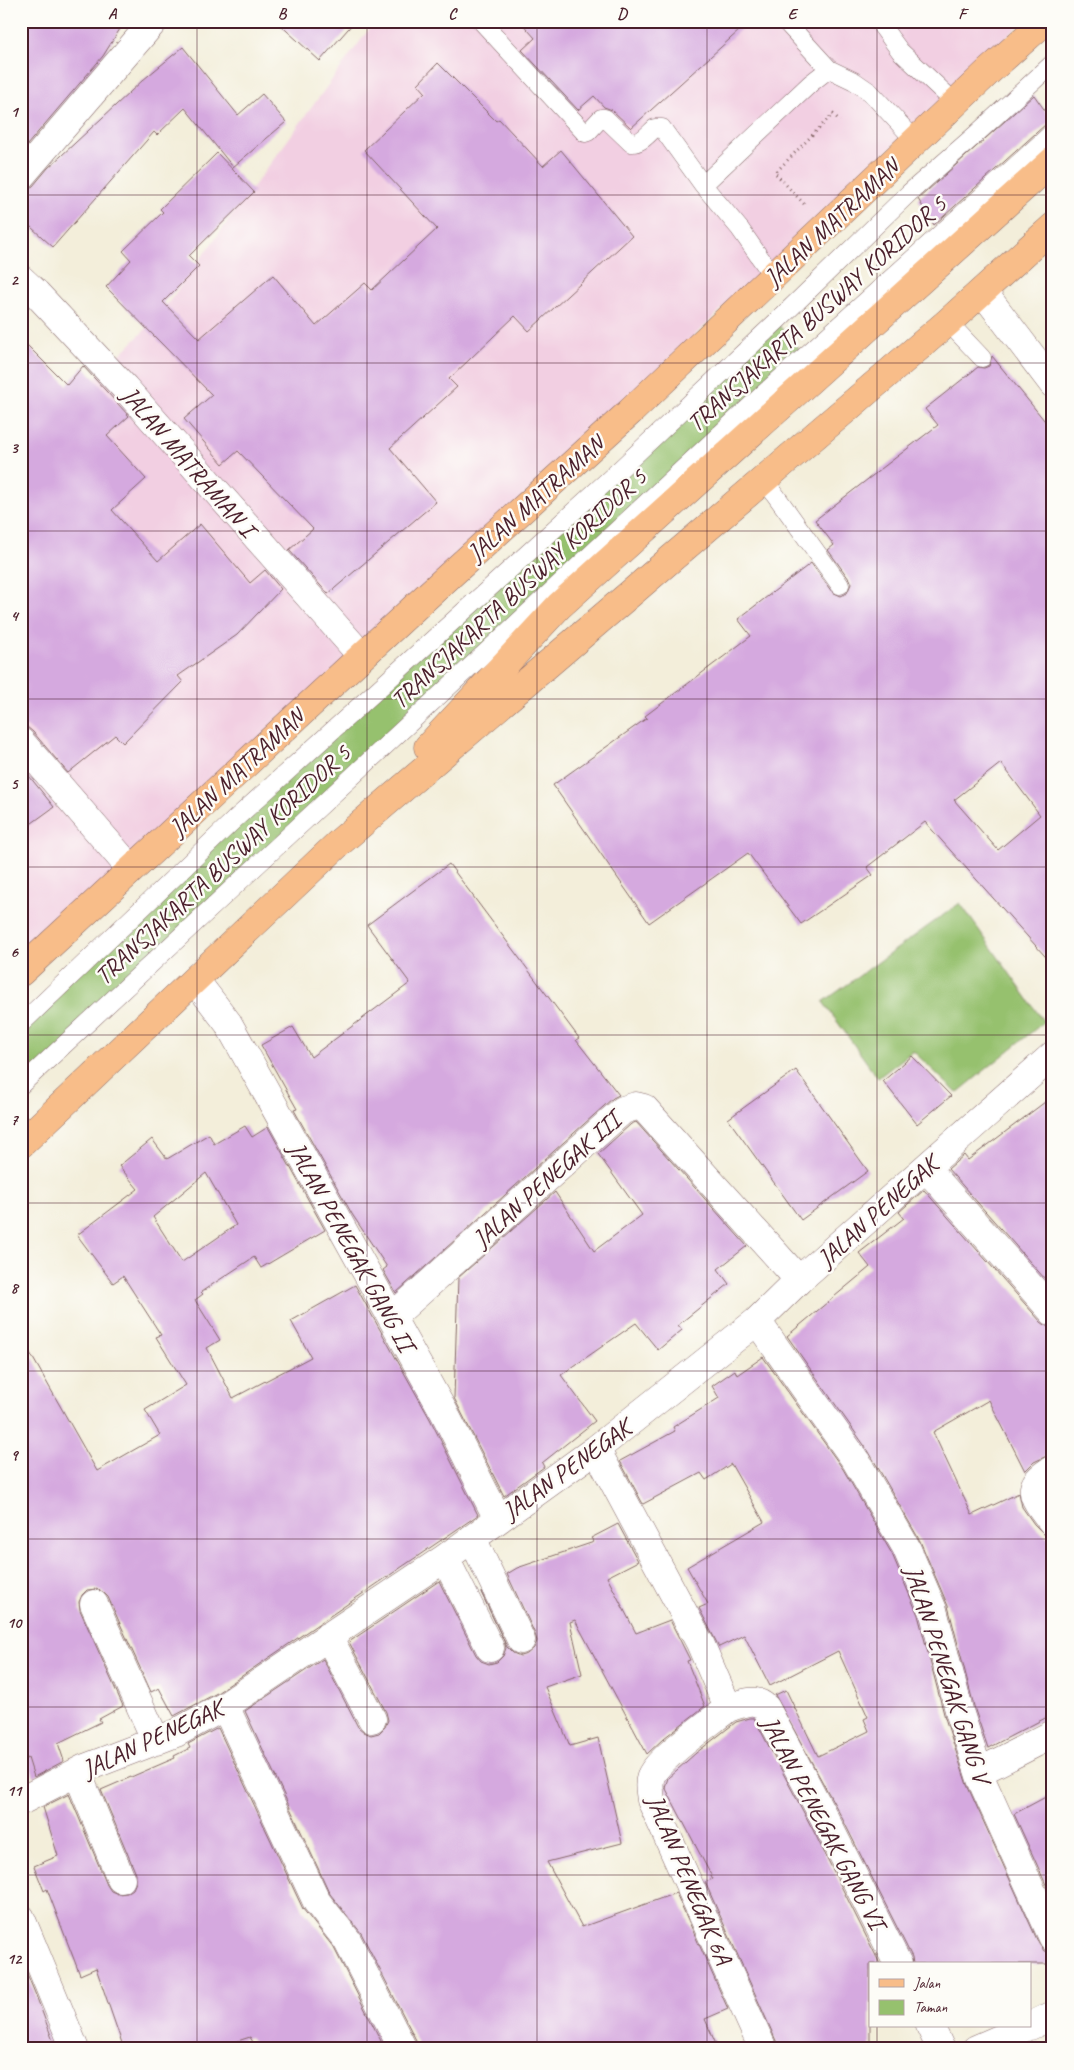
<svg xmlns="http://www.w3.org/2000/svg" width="1074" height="2070" viewBox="0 0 1074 2070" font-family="Caveat,sans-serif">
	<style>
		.built { fill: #f2cfe2 }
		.green { fill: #96c16e; stroke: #70704c }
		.building { fill: #d5a9df; fill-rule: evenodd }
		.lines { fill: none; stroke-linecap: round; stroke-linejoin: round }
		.lane-casing { stroke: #856768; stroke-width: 19 }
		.street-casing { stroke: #856768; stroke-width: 29 }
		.primary-casing { stroke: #856768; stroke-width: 29 }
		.path { stroke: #856768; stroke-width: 3; stroke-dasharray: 1 4; stroke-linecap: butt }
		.lane { stroke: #fff; stroke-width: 18 }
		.street { stroke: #fff; stroke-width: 28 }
		.primary { stroke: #f8bd89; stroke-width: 28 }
		.grid { fill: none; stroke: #4a1f2b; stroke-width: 1; stroke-opacity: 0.55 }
		.labels { text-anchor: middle; stroke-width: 5; stroke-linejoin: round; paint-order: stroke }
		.street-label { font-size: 25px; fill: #4a1f2b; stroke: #fdfcf7 }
		.neatline { fill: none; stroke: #4a1f2b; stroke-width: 2 }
		.grid-label { font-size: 16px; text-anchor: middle; font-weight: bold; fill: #4a1f2b }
	</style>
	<rect width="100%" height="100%" fill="#fdfcf7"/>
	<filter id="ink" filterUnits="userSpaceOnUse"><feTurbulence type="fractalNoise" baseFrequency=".02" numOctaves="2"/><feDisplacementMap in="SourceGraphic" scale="10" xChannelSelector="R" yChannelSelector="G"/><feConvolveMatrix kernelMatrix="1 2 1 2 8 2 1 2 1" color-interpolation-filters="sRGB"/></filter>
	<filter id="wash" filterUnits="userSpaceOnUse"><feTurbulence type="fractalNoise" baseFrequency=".0096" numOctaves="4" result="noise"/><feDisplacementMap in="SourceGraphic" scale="20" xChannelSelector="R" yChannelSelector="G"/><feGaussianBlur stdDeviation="1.12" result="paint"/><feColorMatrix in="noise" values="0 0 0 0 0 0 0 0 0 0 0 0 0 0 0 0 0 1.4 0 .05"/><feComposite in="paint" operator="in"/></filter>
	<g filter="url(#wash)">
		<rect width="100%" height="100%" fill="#f3eeda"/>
		<path class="built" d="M375 21H1024L569 455 21 958V452L157 318Z"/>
		<path class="green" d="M776 322 805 356 21 1085V1024Z
			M960 903 1044 1022 957 1093 913 1051 878 1078 823 1002Z"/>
		<g id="blocks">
			<path class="building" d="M21 21H125L103 56 21 152Z
				M276 21H355L320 61Z
				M520 21H750L631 128 612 110 604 107 594 96 578 110 522 50 535 38Z
				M183 47 238 115 262 94 286 122 233 167 185 108 157 135 154 132 53 247 21 218V193L33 186 48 168 143 80Z
				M438 63 496 121 499 119 543 166 561 150 632 236 529 331 515 316 449 379 457 387 390 448 436 502 328 594 289 550 313 529 238 451 223 464 184 419 212 395 106 287 131 260 123 251 163 212 160 209 217 153 254 192 189 256 199 266 163 302 199 339 273 275 316 326 365 283 372 290 437 229 364 150 425 92 418 84Z
				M1034 95 1053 122 1046 124 934 225 918 199Z
				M21 339 67 385 83 366 129 416 107 436 146 479 112 510 158 561 200 524 250 583 265 570 281 589 237 635 178 676 183 682 123 743 115 735 68 773 33 732 27 727H21Z
				M992 356 1053 431V965L925 822 867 867 873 875 801 924 748 853 649 923 553 785 647 718 645 716 751 636 738 619 811 563 832 592 841 596 847 593 851 584 849 579 828 550 834 545 815 520 938 425 925 409 978 367 984 368 989 366ZM1001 763 1040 815 998 850 954 800Z
				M21 766 54 807 21 831Z
				M449 864 579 1038 576 1040 619 1095 613 1098 396 1293 383 1270 387 1267 352 1214 294 1110 297 1109 261 1045 293 1027 311 1057 410 983 367 925Z
				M912 1056 951 1096 917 1124 883 1081Z
				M796 1070 868 1171 801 1220 728 1119Z
				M1053 1096V1288L948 1169 964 1155 968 1160Z
				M636 1122 747 1246 718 1269 729 1284 678 1325 682 1330 658 1350 636 1323 561 1375 595 1421 542 1463 544 1467 504 1496 454 1398 458 1278 555 1192 594 1251 642 1215 598 1154 631 1124Z
				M245 1126 252 1137 268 1127 325 1230 261 1268 254 1257 201 1292 203 1294 195 1300 220 1340 207 1348 233 1398 311 1357 291 1321 355 1285 430 1419 478 1515 217 1693 174 1716 159 1688 151 1692 108 1597 103 1592 96 1589 87 1590 82 1595 79 1602 80 1610 123 1706 99 1719 101 1722 58 1743 64 1761 34 1777 28 1758 21 1761V1337L97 1471 160 1435 145 1410 186 1385 156 1337 161 1335 123 1276 113 1283 77 1235 138 1189 119 1166 152 1139 167 1159 209 1134 214 1144ZM206 1173 236 1225 182 1262 153 1217Z
				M924 1190 1041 1322 1048 1327H1053V1453L1034 1462 1025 1471 989 1400 933 1432 972 1515 1019 1493 1022 1507 1034 1524 1047 1537 1053 1538V1714L988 1748 975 1710 948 1606 920 1541 869 1452 787 1336 870 1267 859 1253 904 1218 899 1212Z
				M763 1357 843 1469 892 1554 918 1615 945 1718 967 1785 1039 1944 1044 1951 1053 1953V1964H913L912 1957 841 1816 775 1695 786 1690 818 1756 869 1731 864 1719 868 1717 838 1651 770 1686 744 1635 719 1647 699 1608 708 1604 687 1567 764 1522 731 1464 706 1480 701 1473 643 1504 620 1461 675 1431 673 1427 719 1398 712 1386 735 1370 737 1375Z
				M618 1524 638 1561 607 1577 636 1633 670 1620 690 1660 687 1661 705 1706 664 1738 647 1754 575 1620 570 1622 582 1674 545 1687 570 1746 598 1738 622 1843 547 1862 582 1927 676 1893 728 2009 705 2019 718 2049H418L417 2042 361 1933 330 1894 245 1711 323 1659 358 1727 364 1732 371 1735 379 1733 385 1727 388 1720 386 1712 349 1642 439 1581 476 1655 481 1661 489 1664 497 1662 503 1656 506 1648 504 1641 481 1592 507 1647 513 1653 520 1656 527 1654 534 1648 537 1641 535 1634 507 1574 517 1568 594 1542 591 1538Z
				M750 1718H754L813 1830 880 1964H870V2049H778L777 2043 705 1882 713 1879 665 1787 668 1778 696 1753 736 1722Z
				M218 1728 303 1909 334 1948 385 2049H257L250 2037 213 2049H124L96 1968 80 1975 47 1889 44 1891 34 1866 58 1856 43 1807 69 1794 107 1885 111 1891 118 1894 127 1893 133 1889 136 1882V1874L101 1790 175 1758 174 1756 190 1748 188 1744Z
				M1053 1793V1900L1014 1814Z
				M21 1964H23L37 1998 56 2049H21Z"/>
		</g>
	</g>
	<g filter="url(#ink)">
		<use href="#blocks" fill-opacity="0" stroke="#856768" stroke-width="1"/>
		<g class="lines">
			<defs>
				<path id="lane" d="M481 21 585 133 588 132 601 118H605L631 143C641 144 648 134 655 128H662L703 185 740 229 768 269
					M785 21 829 69
					M878 21 900 51 951 99
					M703 185 811 83 829 69 854 81 870 92 911 136
					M948 322 982 358
					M764 479 840 585
					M21 1024 234 820 616 473 776 322 909 193 974 136 1053 63
					M21 1085 762 395 1053 132"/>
				<path id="street" d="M21 176 154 21
					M21 279 36 293 125 388 353 646
					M983 292 1053 384
					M21 742 124 861
					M195 980 228 1023 444 1412 498 1519
					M926 1168 1053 1312
					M392 1317 623 1110 636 1106 644 1108 799 1280
					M757 1321 856 1461 906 1547 933 1610 960 1714 981 1779 1053 1938
					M596 1449 700 1643 728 1708C741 1704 755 1696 766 1708L827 1823 898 1964
					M1053 1469C1020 1487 1036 1500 1053 1523
					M472 1538 521 1640
					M445 1558 490 1648
					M94 1604 156 1741
					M328 1636 372 1719
					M225 1706 317 1902 347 1940 403 2049
					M728 1708C711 1722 658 1758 651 1776 648 1784 650 1791 651 1800L763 2049
					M77 1772 121 1879
					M979 1772 1053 1734
					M21 1801 85 1768 176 1733 225 1706 445 1558 596 1449 757 1321 799 1280 1053 1055
					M21 1918 75 2049
					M930 2026 941 2049
					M1030 2026 1053 2015
					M976 2049 1029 2026"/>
				<path id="primary" d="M428 747 559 606 1053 161
					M21 972 426 597 630 412 989 71 1045 21
					M21 1144 340 842 948 322 1053 227"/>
			</defs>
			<use href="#lane" class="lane-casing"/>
			<use href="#street" class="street-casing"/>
			<use href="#primary" class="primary-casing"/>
			<path class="path" d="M804 204 775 173 833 114 840 121"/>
			<use href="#lane" class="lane"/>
			<use href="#street" class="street"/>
			<use href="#primary" class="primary"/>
		</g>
	</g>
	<path class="grid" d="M197 21V2049M367 21V2049M537 21V2049M707 21V2049M877 21V1964M21 195H1053M21 363H1053M21 531H1053M21 699H1053M21 867H1053M21 1035H1053M21 1203H1053M21 1371H1053M21 1539H1053M21 1707H1053M21 1875H1053M877 2026V2049"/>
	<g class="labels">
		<g class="street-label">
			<text transform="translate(831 222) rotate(-43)" y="9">JALAN MATRAMAN</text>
			<text transform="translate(816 313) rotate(-42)" y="9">TRANSJAKARTA BUSWAY KORIDOR 5</text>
			<text transform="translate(189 461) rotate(49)" y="9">JALAN MATRAMAN I</text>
			<text transform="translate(535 498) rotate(-42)" y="9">JALAN MATRAMAN</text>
			<text transform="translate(518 588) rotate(-43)" y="9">TRANSJAKARTA BUSWAY KORIDOR 5</text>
			<text transform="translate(236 772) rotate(-43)" y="9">JALAN MATRAMAN</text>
			<text transform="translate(222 864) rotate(-43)" y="9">TRANSJAKARTA BUSWAY KORIDOR 5</text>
			<text transform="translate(546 1179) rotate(-42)" y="9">JALAN PENEGAK III</text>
			<text transform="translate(877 1211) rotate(-42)" y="9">JALAN PENEGAK</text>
			<text transform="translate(352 1246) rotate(61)" y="9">JALAN PENEGAK GANG II</text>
			<text transform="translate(566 1469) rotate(-36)" y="9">JALAN PENEGAK</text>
			<text transform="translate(948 1674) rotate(72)" y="9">JALAN PENEGAK GANG V</text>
			<text transform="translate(152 1738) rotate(-25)" y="9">JALAN PENEGAK</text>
			<text transform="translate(824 1822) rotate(62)" y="9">JALAN PENEGAK GANG VI</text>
			<text transform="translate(690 1879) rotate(67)" y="9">JALAN PENEGAK 6A</text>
		</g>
	</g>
	<rect width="1074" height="2070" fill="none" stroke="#fdfcf7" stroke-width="55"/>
	<rect x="869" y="1962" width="162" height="65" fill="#fdfcf7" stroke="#b5a4a5"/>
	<rect x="879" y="1979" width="25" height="8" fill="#f8bd89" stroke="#b5a4a5"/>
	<text x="914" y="1988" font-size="15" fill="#4a1f2b">Jalan</text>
	<rect x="879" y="2000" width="25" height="15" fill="#96c16e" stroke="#b5a4a5"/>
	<text x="914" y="2012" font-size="15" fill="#4a1f2b">Taman</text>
	<rect x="28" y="28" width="1018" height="2014" class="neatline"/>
	<g class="grid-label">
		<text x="112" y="19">A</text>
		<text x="282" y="19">B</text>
		<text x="452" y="19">C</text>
		<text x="622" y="19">D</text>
		<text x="792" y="19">E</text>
		<text x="962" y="19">F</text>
		<text x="14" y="117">1</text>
		<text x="14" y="285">2</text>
		<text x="14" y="453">3</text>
		<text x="14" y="621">4</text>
		<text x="14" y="789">5</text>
		<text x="14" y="957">6</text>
		<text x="14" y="1125">7</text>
		<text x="14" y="1293">8</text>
		<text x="14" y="1460">9</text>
		<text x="14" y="1628">10</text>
		<text x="14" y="1796">11</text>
		<text x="14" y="1964">12</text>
	</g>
</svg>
